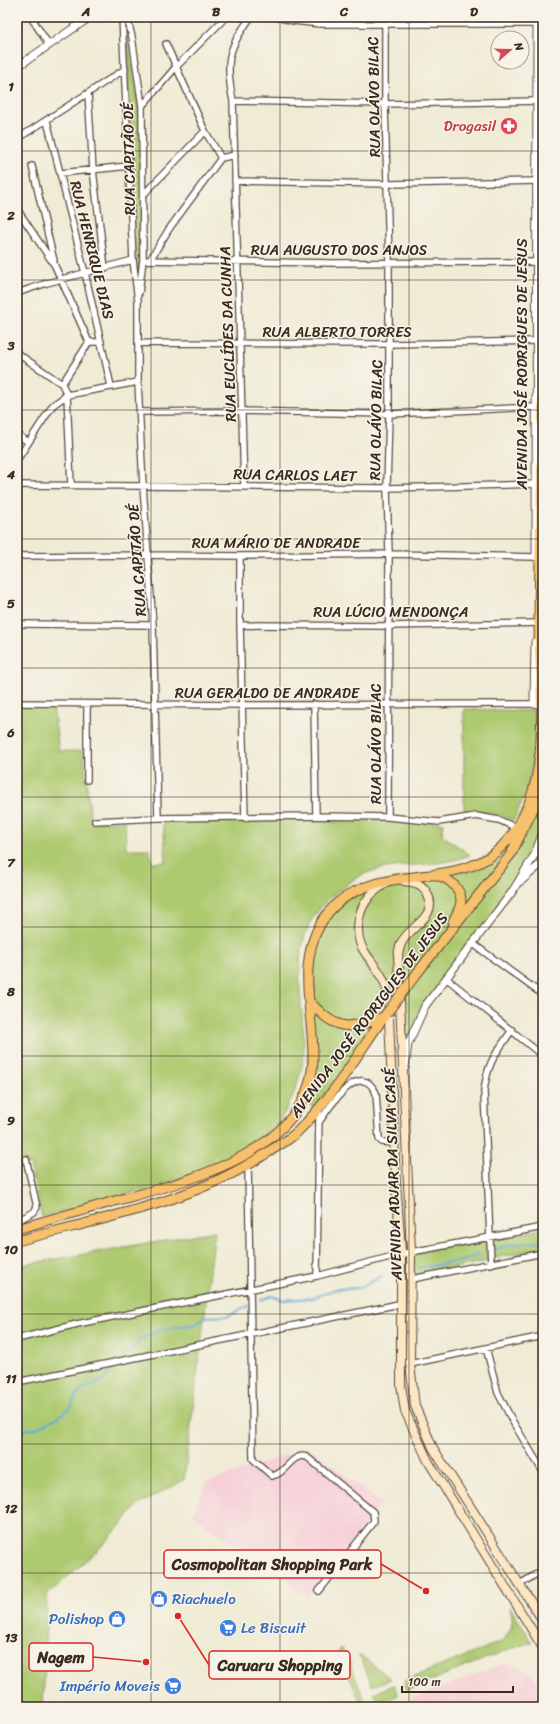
<svg xmlns="http://www.w3.org/2000/svg" width="560" height="1724" viewBox="0 0 560 1724" font-family="Sriracha,sans-serif">
	<style>
		.built { fill: #f6cfd7 }
		.green { fill: #aeca71; stroke: #747a48 }
		.lines { fill: none; stroke-linecap: round; stroke-linejoin: round }
		.stream { stroke: #5ea7d6; stroke-width: 2 }
		.minor-casing { stroke: #564739; stroke-width: 8 }
		.tertiary-casing { stroke: #564739; stroke-width: 9 }
		.secondary-casing { stroke: #564739; stroke-width: 10 }
		.primary-casing { stroke: #564739; stroke-width: 11 }
		.minor { stroke: #fff; stroke-width: 5.5 }
		.tertiary { stroke: #fff; stroke-width: 7 }
		.secondary { stroke: #fce6c4; stroke-width: 8 }
		.primary { stroke: #f7c06c; stroke-width: 9 }
		.primary-bridge-casing { stroke: #564739; stroke-width: 11; stroke-linecap: butt }
		.primary-bridge { stroke: #f7c06c; stroke-width: 9 }
		.grid { fill: none; stroke: #3b2a1e; stroke-width: 1; stroke-opacity: 0.55 }
		.labels { text-anchor: middle; stroke-width: 3; stroke-linejoin: round; paint-order: stroke }
		.street-label { font-size: 15px; fill: #3b2a1e; stroke: #f7f3e8 }
		.health-label { font-size: 15px; fill: #be3a42; stroke: #f7f3e8; text-anchor: end }
		.shop-label { font-size: 15px; fill: #366cbe; stroke: #f7f3e8; text-anchor: start }
		.leader { fill: none; stroke: #d62828; stroke-width: 1.5 }
		.callout-dot { fill: #d62828; stroke: #f7f3e8; stroke-width: 1.5 }
		.callout { fill: #f7f3e8; stroke: #d62828; stroke-width: 1.5 }
		.callout-label { font-size: 16px; text-anchor: middle; font-weight: bold; fill: #3b2a1e }
		.neatline { fill: none; stroke: #3b2a1e; stroke-width: 1.5 }
		.grid-label { font-size: 13px; text-anchor: middle; font-weight: bold; fill: #3b2a1e }
	</style>
	<rect width="100%" height="100%" fill="#f7f3e8"/>
	<filter id="ink" filterUnits="userSpaceOnUse"><feTurbulence type="fractalNoise" baseFrequency=".025" numOctaves="2"/><feDisplacementMap in="SourceGraphic" scale="8" xChannelSelector="R" yChannelSelector="G"/><feConvolveMatrix kernelMatrix="1 2 1 2 8 2 1 2 1" color-interpolation-filters="sRGB"/></filter>
	<filter id="wash" filterUnits="userSpaceOnUse"><feTurbulence type="fractalNoise" baseFrequency=".012" numOctaves="4" result="noise"/><feDisplacementMap in="SourceGraphic" scale="16" xChannelSelector="R" yChannelSelector="G"/><feGaussianBlur stdDeviation="0.9" result="paint"/><feColorMatrix in="noise" values="0 0 0 0 0 0 0 0 0 0 0 0 0 0 0 0 0 1.4 0 .05"/><feComposite in="paint" operator="in"/></filter>
	<g filter="url(#wash)">
		<rect width="100%" height="100%" fill="#f0ebd5"/>
		<path class="built" d="M308 1447 382 1503 307 1596 192 1514 206 1483Z
			M506 1663 517 1665 534 1676 543 1691V1707H410L411 1699Z"/>
		<path class="green" d="M125 17 139 110 141 199 138 296Z
			M17 706 53 707 59 751H83L91 821H125L126 849H150L152 863 166 862 163 821C256 820 350 816 444 823L442 835 470 855C436 870 382 859 353 880 341 889 326 899 317 912 289 951 303 1000 304 1045 304 1070 295 1096 281 1118 271 1133 251 1145 236 1155 216 1168 192 1175 170 1182 128 1195 85 1205 42 1217L30 1164 17 1168Z
			M464 709 534 711 537 716C535 752 531 788 513 820 497 812 482 812 464 813Z
			M543 778V862L512 892 425 1006 408 1044 400 994 319 1110 303 1101 308 1085 309 1001 315 937 349 894 395 879 452 871 496 852Z
			M543 1229V1248L494 1258 491 1239Z
			M215 1231 184 1480 138 1505 102 1546 47 1595 43 1707H17V1266Z
			M486 1240 487 1261 414 1276 413 1253Z
			M510 1607 532 1642 507 1650 407 1690 404 1681 503 1641C513 1627 514 1624 510 1607Z
			M341 1648 346 1653 367 1707H362L339 1651Z
			M359 1654 391 1679 372 1686Z
			M394 1685 398 1695 378 1703 374 1693Z"/>
		<g class="lines">
			<path class="stream" d="M494 1250 507 1245 543 1241
				M419 1268 462 1261 480 1254
				M261 1300 272 1296 283 1300 313 1298 336 1289 360 1288 382 1276
				M128 1354C146 1328 169 1328 197 1324L203 1317 228 1316 248 1306
				M17 1431 37 1428 60 1416 72 1406 75 1397 83 1389 104 1380 109 1373 123 1363"/>
		</g>
	</g>
	<g filter="url(#ink)">
		<g class="lines">
			<defs>
				<path id="minor" d="M31 17 49 45
					M122 17 133 260 138 301V382L143 486 153 625 158 818
					M127 17 132 37 142 106 143 260 139 293
					M277 17 294 21 320 24H540
					M33 21 38 17
					M385 24V104L389 262V414L387 488 389 554 388 817
					M17 26H18
					M166 44 205 131 221 158
					M88 93 93 170 105 268
					M233 101 385 104 537 101
					M142 106 176 67 223 20
					M47 121 85 273 111 386
					M17 139 125 69
					M32 166 54 261
					M61 173 129 166
					M235 181 388 184 537 181
					M143 195 205 131
					M17 209 55 266 89 342
					M143 260 333 263 536 262
					M150 260 169 229 221 158 235 155
					M17 293 47 283 133 260
					M138 343 389 344 536 341
					M17 353 62 384 67 395 71 485
					M62 384 89 342H101
					M140 412 242 411 389 414 536 407
					M17 434 28 442
					M17 460 53 405 67 395 138 382
					M17 485 387 488 539 484
					M244 487 233 101C225 62 227 49 251 17
					M17 556 149 555 240 556 389 554 536 557
					M240 556V625L245 818
					M17 624 153 625
					M240 625 389 626 541 623
					M17 703 242 705 537 704
					M314 704 316 816
					M87 780V705
					M95 821 158 818 316 816 388 817 439 822 476 816 499 820 517 828
					M472 943 543 995
					M446 978 543 1056
					M319 1122C329 1108 360 1058 376 1093L379 1139 382 1142 394 1143
					M248 1166 253 1459 272 1476C286 1474 292 1452 307 1457L373 1512 374 1521 319 1591
					M17 1221 34 1212 37 1207 26 1159
					M491 1264 484 1091C488 1061 495 1055 512 1030
					M317 1276 401 1254 543 1227
					M412 1279 543 1253
					M17 1339 77 1324 317 1276 319 1110
					M486 1348 498 1393 513 1422 543 1472
					M410 1364 543 1336
					M17 1382 399 1304
					M520 1584 543 1570"/>
				<path id="tertiary" d="M17 67 90 17
					M536 557 537 24
					M534 704 535 642
					M521 881 543 862
					M405 1067 408 1044 425 1006 512 892 535 854 543 832"/>
				<path id="secondary" d="M388 881C382 886 374 891 369 897 356 913 354 938 366 954 376 968 385 977 388 994L396 1183 401 1249V1385L405 1411 428 1461 543 1648
					M404 881C414 882 422 883 427 893 439 915 413 925 403 940 400 944 399 950 398 955L411 1252 410 1364 415 1406 433 1448 543 1621"/>
				<path id="primary" d="M543 17V44
					M434 875C446 876 461 887 461 901 461 908 455 916 453 922
					M418 972 511 854 541 793 543 778
					M309 1001C336 1030 346 1031 383 1017
					M17 1229C52 1219 87 1209 122 1199 192 1180 311 1150 313 1059 314 1014 296 965 321 923 359 858 449 892 496 852 514 837 527 813 533 791 548 740 539 675 539 622 540 533 543 444 543 355
					M17 1241C102 1218 192 1203 267 1153 277 1146 288 1141 297 1132 332 1099 358 1053 386 1014"/>
			</defs>
			<use href="#minor" class="minor-casing"/>
			<use href="#tertiary" class="tertiary-casing"/>
			<use href="#secondary" class="secondary-casing"/>
			<use href="#primary" class="primary-casing"/>
			<use href="#minor" class="minor"/>
			<use href="#tertiary" class="tertiary"/>
			<use href="#secondary" class="secondary"/>
			<use href="#primary" class="primary"/>
			<defs>
				<path id="primary-bridge" d="M386 1014 418 972"/>
			</defs>
			<use href="#primary-bridge" class="primary-bridge-casing"/>
			<use href="#primary-bridge" class="primary-bridge"/>
		</g>
	</g>
	<path class="grid" d="M151 17V1707M280 17V1707M409 17V1707M17 151H543M17 280H543M17 410H543M17 539H543M17 668H543M17 797H543M17 927H543M17 1056H543M17 1185H543M17 1314H543M17 1444H543M17 1573H543"/>
	<defs>
		<symbol id="pharmacy-disc" viewBox="-11 -11 22 22"><circle r="9.5" fill="#e0444e" stroke="#f7f3e8"/><path d="M-2-6h4v4h4v4h-4v4h-4v-4h-4v-4h4Z" fill="#fff"/></symbol>
		<symbol id="shop-disc" viewBox="-11 -11 22 22"><circle r="9.5" fill="#3f7fe0" stroke="#f7f3e8"/><path d="M-5-2.5h2.3a2.7 3.5 0 0 1 5.4 0H5L5.5 6h-11ZM-1.5-2.5h3a1.5 2.3 0 0 0-3 0Z" fill="#fff"/></symbol>
		<symbol id="supermarket-disc" viewBox="-11 -11 22 22"><circle r="9.5" fill="#3f7fe0" stroke="#f7f3e8"/><path d="M-6-5.5h2.5l.6 2H6L4.5 2H-2.5L-4.4-4H-6ZM-1.5 3.2a1.3 1.3 0 1 0 .1 0ZM3 3.2a1.3 1.3 0 1 0 .1 0Z" fill="#fff"/></symbol>
	</defs>
	<g fill-rule="evenodd">
		<use href="#pharmacy-disc" x="499" y="116" width="20" height="20"/>
		<use href="#shop-disc" x="149" y="1589" width="20" height="20"/>
		<use href="#shop-disc" x="107" y="1609" width="20" height="20"/>
		<use href="#supermarket-disc" x="218" y="1618" width="20" height="20"/>
		<use href="#supermarket-disc" x="163" y="1676" width="20" height="20"/>
	</g>
	<g class="labels">
		<g class="street-label">
			<text transform="translate(374 97) rotate(-91)" y="5">RUA OLÁVO BILAC</text>
			<text transform="translate(129 159) rotate(-91)" y="5">RUA CAPITÃO DÉ</text>
			<text transform="translate(92 250) rotate(76)" y="5">RUA HENRIQUE DIAS</text>
			<text x="339" y="255">RUA AUGUSTO DOS ANJOS</text>
			<text x="337" y="337">RUA ALBERTO TORRES</text>
			<text transform="translate(228 334) rotate(-92)" y="5">RUA EUCLÍDES DA CUNHA</text>
			<text transform="translate(522 364) rotate(-90)" y="5">AVENIDA JOSÉ RODRIGUES DE JESUS</text>
			<text transform="translate(376 420) rotate(-89)" y="5">RUA OLÁVO BILAC</text>
			<text transform="translate(295 475) rotate(1)" y="5">RUA CARLOS LAET</text>
			<text x="276" y="548">RUA MÁRIO DE ANDRADE</text>
			<text transform="translate(137 560) rotate(-94)" y="5">RUA CAPITÃO DÉ</text>
			<text x="391" y="617">RUA LÚCIO MENDONÇA</text>
			<text x="267" y="698">RUA GERALDO DE ANDRADE</text>
			<text transform="translate(376 744) rotate(-90)" y="5">RUA OLÁVO BILAC</text>
			<text transform="translate(369 1015) rotate(-53)" y="5">AVENIDA JOSÉ RODRIGUES DE JESUS</text>
			<text transform="translate(393 1174) rotate(-92)" y="5">AVENIDA ADJAR DA SILVA CASÉ</text>
		</g>
		<g class="health-label">
			<text x="496" y="131">Drogasil</text>
		</g>
		<g class="shop-label">
			<text x="172" y="1604">Riachuelo</text>
			<text x="104" y="1624" text-anchor="end">Polishop</text>
			<text x="241" y="1633">Le Biscuit</text>
			<text x="160" y="1691" text-anchor="end">Império Moveis</text>
		</g>
	</g>
	<path class="leader" d="M426 1591L381 1564M146 1662L93 1657M178 1616L209 1665"/>
	<g class="callout-dot">
		<circle cx="426" cy="1591" r="4"/>
		<circle cx="146" cy="1662" r="4"/>
		<circle cx="178" cy="1616" r="4"/>
	</g>
	<g class="callout">
		<rect x="164" y="1550" width="217" height="28" rx="4"/>
		<rect x="29" y="1643" width="64" height="28" rx="4"/>
		<rect x="209" y="1651" width="141" height="28" rx="4"/>
	</g>
	<g class="callout-label">
		<text x="272" y="1570">Cosmopolitan Shopping Park</text>
		<text x="61" y="1663">Nagem</text>
		<text x="280" y="1671">Caruaru Shopping</text>
	</g>
	<rect width="560" height="1724" fill="none" stroke="#f7f3e8" stroke-width="44"/>
	<g transform="translate(510 50) rotate(70)"><circle r="19" fill="#f7f3e8" stroke="#aca397"/>
	<path d="M0-3L7 15L0 10L-7 15Z" fill="#d1495b"/>
	<text y="-6" font-size="11" font-weight="bold" text-anchor="middle" fill="#3b2a1e">N</text>
	</g>
	<path d="M402 1686v6h111v-6" fill="none" stroke="#3b2a1e" stroke-width="2"/>
	<text x="408" y="1686" font-size="12" fill="#3b2a1e" stroke="#f7f3e8" stroke-width="3" paint-order="stroke">100 m</text>
	<rect x="22" y="22" width="516" height="1680" class="neatline"/>
	<g class="grid-label">
		<text x="86" y="16">A</text>
		<text x="216" y="16">B</text>
		<text x="344" y="16">C</text>
		<text x="474" y="16">D</text>
		<text x="11" y="91">1</text>
		<text x="11" y="220">2</text>
		<text x="11" y="350">3</text>
		<text x="11" y="479">4</text>
		<text x="11" y="608">5</text>
		<text x="11" y="737">6</text>
		<text x="11" y="867">7</text>
		<text x="11" y="996">8</text>
		<text x="11" y="1125">9</text>
		<text x="11" y="1254">10</text>
		<text x="11" y="1383">11</text>
		<text x="11" y="1513">12</text>
		<text x="11" y="1642">13</text>
	</g>
</svg>
